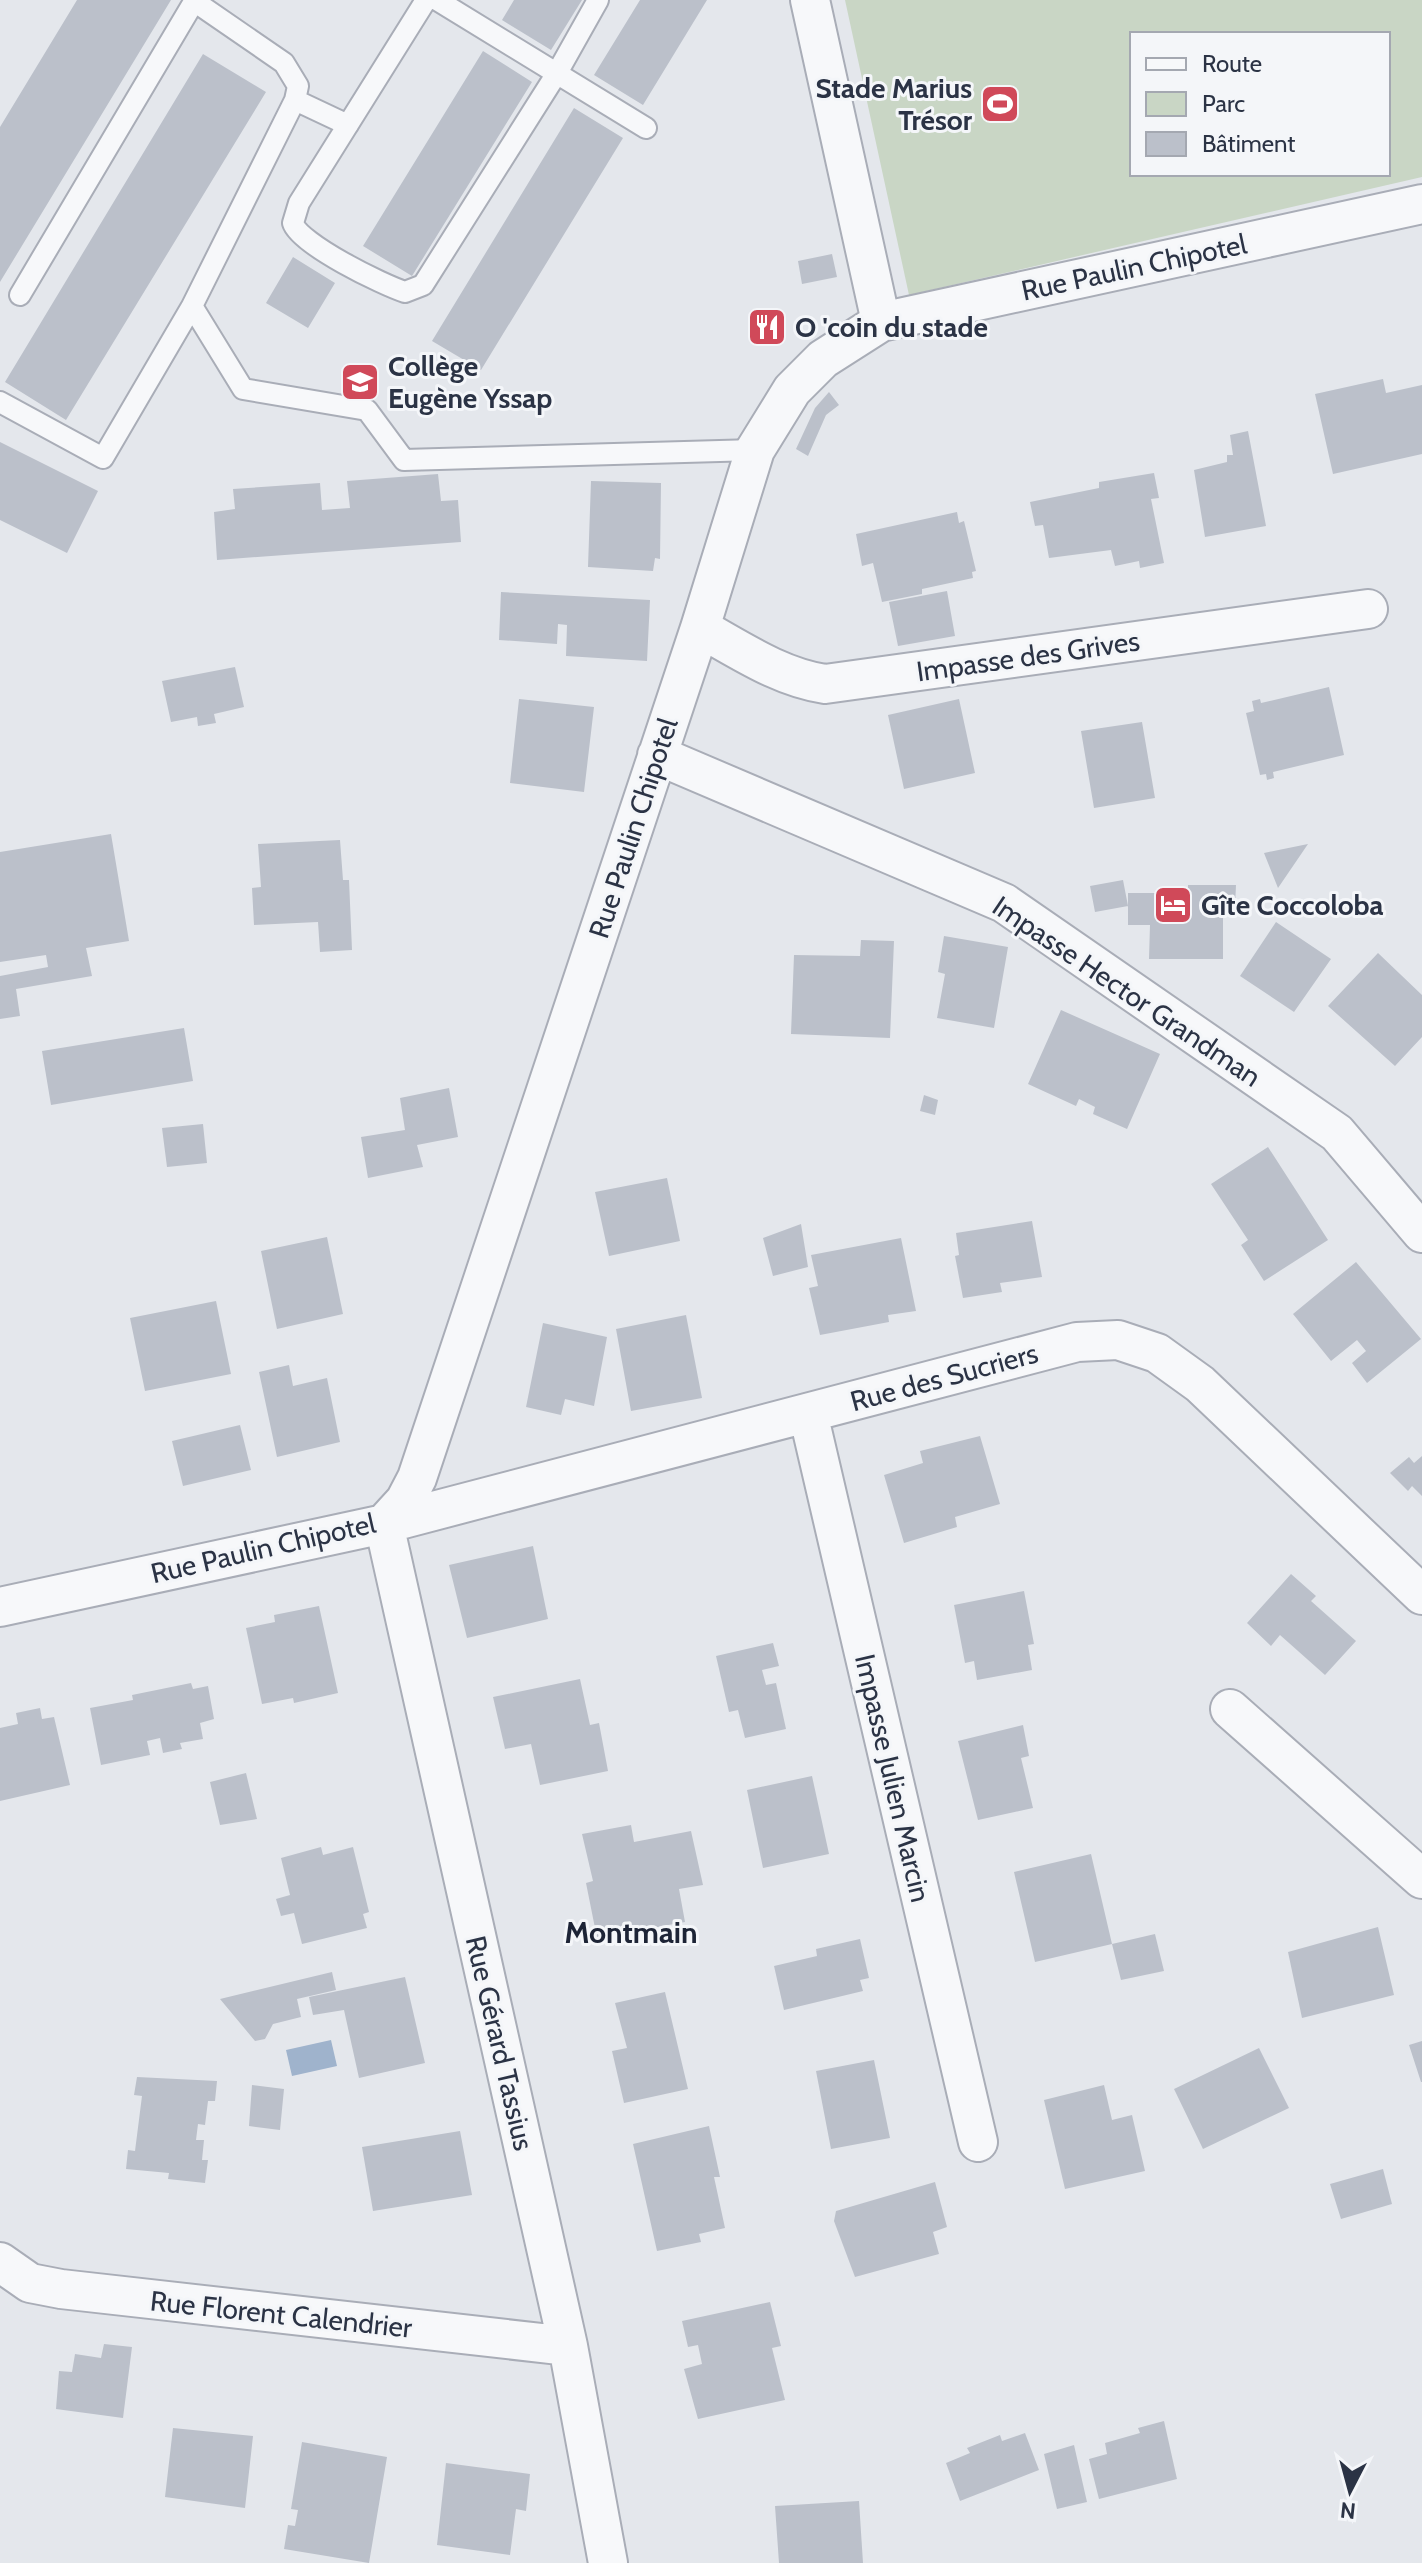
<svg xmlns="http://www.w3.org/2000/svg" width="1422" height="2563" viewBox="0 0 1422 2563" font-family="Cabin,sans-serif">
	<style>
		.green { fill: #c9d6c5; fill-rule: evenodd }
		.water { fill: #9fb3cc }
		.building { fill: #bbc0ca }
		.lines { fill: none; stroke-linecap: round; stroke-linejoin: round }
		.lane-casing { stroke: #a9adb7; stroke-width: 24 }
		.street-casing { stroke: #a9adb7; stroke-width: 42 }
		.lane { stroke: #f7f8fa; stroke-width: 20 }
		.street { stroke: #f7f8fa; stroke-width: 38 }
		.labels { text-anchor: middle; stroke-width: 6; stroke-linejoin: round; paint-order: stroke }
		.poi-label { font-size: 28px; font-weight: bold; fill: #2b3345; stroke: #f4f6f9; text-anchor: start }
		.street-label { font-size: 28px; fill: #2b3345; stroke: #f4f6f9 }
		.neighbourhood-label { font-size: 30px; font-weight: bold; fill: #1d2436; stroke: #f4f6f9 }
	</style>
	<rect width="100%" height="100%" fill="#e4e7ec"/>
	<path class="green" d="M845 0H1422V177L909 295ZM1132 34H1388V174H1132Z"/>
	<path class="water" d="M331 2040 337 2066 292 2076 286 2050Z"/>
	<path class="building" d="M77 0H171L0 282V127Z
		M514 0H582L551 50 502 20Z
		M640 0H707L643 105 594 75Z
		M483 51 532 82 412 276 363 246Z
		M203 54 266 92 66 420 5 382Z
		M574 108 623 138 481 370 432 341Z
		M832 254 837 277 802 284 798 261Z
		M293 257 335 283 308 328 266 303Z
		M1383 379 1386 393 1422 385V454L1333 474 1315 394Z
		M829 392 839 405 826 415 808 456 796 449 815 408Z
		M1248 431 1266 526 1205 537 1194 470 1227 462V455H1233L1230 435Z
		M0 442 98 491 67 553 0 520Z
		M1154 473 1159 498 1151 499 1164 563 1140 568 1139 561 1115 566 1111 550 1049 558 1043 525 1035 526 1030 502 1099 488V482Z
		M438 474 441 501 458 500 461 542 217 560 214 512 235 509 233 489 320 483 322 510 350 508 347 481Z
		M591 481 661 483 660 559 655 558 653 571 588 567Z
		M957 512 959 523 964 521 976 571 972 572 973 578 922 589V594L882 602 873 563 862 566 856 534Z
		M947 591 955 636 898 646 889 602Z
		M501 592 650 600 647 661 566 656 567 625 558 624 557 644 499 640Z
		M235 667 244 707 214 714 216 723 198 726 197 717 171 722 162 681Z
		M1329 687 1344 755 1273 772 1274 778 1267 780 1266 774 1260 775 1246 713 1254 711 1252 701 1260 699 1261 703Z
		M519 699 594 707 584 792 510 783Z
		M959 699 975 773 904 789 888 715Z
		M1142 722 1155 798 1094 808 1081 731Z
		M111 834 129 941 86 948 92 976 16 989 20 1016 0 1019V976L48 967 46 955 0 962V852Z
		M340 840 343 880H349L352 950 320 952 318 922 254 925 252 888 261 887 258 844Z
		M1308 844 1278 888 1264 853Z
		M1123 880 1128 906 1095 912 1090 886Z
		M1188 885H1236L1235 907H1223V959H1149L1150 925H1128V893H1188Z
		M1276 922 1331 959 1294 1012 1240 976Z
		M944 936 1008 947 994 1028 937 1018 945 974 938 972Z
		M861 940 894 941 890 1038 791 1034 794 955 860 956Z
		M1378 953 1422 995V1037L1395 1066 1328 1006Z
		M1061 1010 1160 1054 1127 1129 1093 1114 1095 1107 1079 1099 1076 1106 1028 1084Z
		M184 1028 193 1081 51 1105 42 1051Z
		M449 1088 458 1137 417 1145 423 1167 368 1178 361 1137 405 1130 400 1098Z
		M924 1095 938 1100 935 1115 920 1111Z
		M203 1124 207 1163 167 1167 162 1128Z
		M1268 1147 1328 1240 1264 1281 1241 1245 1248 1240 1211 1184Z
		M667 1178 680 1241 609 1256 595 1192Z
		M1032 1221 1042 1277 1000 1283 1002 1292 963 1298 955 1256 959 1255 956 1233Z
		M801 1224 808 1267 773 1276 763 1238Z
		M327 1237 343 1314 277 1329 261 1251Z
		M901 1238 916 1311 888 1315 889 1322 820 1335 809 1288 818 1286 811 1255Z
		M1356 1262 1421 1339 1367 1383 1352 1363 1366 1351 1357 1340 1331 1361 1293 1314Z
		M216 1301 231 1374 145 1391 130 1318Z
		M686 1315 702 1398 631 1411 616 1329Z
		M543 1323 607 1337 594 1406 565 1399 561 1415 526 1407Z
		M289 1365 293 1386 327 1378 340 1442 277 1457 259 1372Z
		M240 1425 251 1470 183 1486 172 1441Z
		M980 1436 1000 1504 955 1517 957 1527 904 1543 884 1475 923 1463 920 1451Z
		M1422 1456V1496L1412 1486 1408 1491 1390 1473 1409 1457 1414 1463Z
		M533 1546 548 1619 467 1638 449 1565Z
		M1291 1574 1316 1596 1311 1601 1356 1641 1325 1675 1280 1635 1271 1646 1247 1623Z
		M1024 1591 1034 1644 1028 1645 1032 1670 977 1680 974 1661 965 1663 954 1605Z
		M319 1606 338 1693 294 1703 293 1698 262 1704 246 1628 275 1622 274 1615Z
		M773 1643 779 1666 762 1670 766 1685 776 1683 786 1729 745 1738 738 1710 729 1712 716 1656Z
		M580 1679 590 1725 599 1723 608 1771 540 1785 531 1744 505 1749 493 1697Z
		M191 1683 193 1689 208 1686 214 1719 200 1723 203 1739 180 1743 182 1749 163 1753 160 1738 147 1741 150 1755 101 1765 90 1708 133 1700 132 1695Z
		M40 1708 42 1719 54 1717 70 1785 0 1801V1728L18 1724 16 1713Z
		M1023 1725 1029 1756 1021 1758 1033 1808 978 1820 958 1741Z
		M246 1773 257 1819 220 1825 210 1782Z
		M812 1776 829 1854 763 1868 747 1790Z
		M631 1825 634 1842 691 1831 703 1885 679 1889 685 1922 597 1938 586 1883 593 1881 582 1834Z
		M321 1847 323 1855 353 1847 369 1912 363 1914 367 1928 302 1944 294 1913 281 1916 276 1899 290 1895 281 1858Z
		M1091 1854 1112 1944 1035 1962 1014 1872Z
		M1378 1927 1394 1995 1302 2018 1288 1952Z
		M1155 1934 1164 1971 1121 1980 1112 1944Z
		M860 1939 869 1978 860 1980 863 1991 784 2010 774 1966 817 1956 816 1949Z
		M332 1972 336 1990 297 1999 301 2017 273 2024 265 2039 255 2041 220 1999Z
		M405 1977 425 2063 359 2078 344 2010 313 2015 309 1997Z
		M665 1992 688 2089 624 2103 612 2051 627 2048 615 2003Z
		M1422 2041V2082H1421L1409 2045Z
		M1259 2048 1289 2108 1203 2149 1174 2089Z
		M874 2060 890 2138 831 2149 816 2071Z
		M137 2077 217 2081 215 2101H208L205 2125 198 2124 196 2140H204L202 2160H208L205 2183 168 2179 169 2173 126 2169 128 2150 135 2151 142 2096 134 2095Z
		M252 2085 284 2089 280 2130 249 2126Z
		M1104 2085 1112 2120 1132 2115 1145 2171 1065 2189 1044 2100Z
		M709 2126 720 2177H714L725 2228 699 2234 701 2242 657 2251 633 2144Z
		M460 2131 472 2195 373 2211 362 2147Z
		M1383 2169 1392 2204 1341 2219 1330 2184Z
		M935 2182 947 2227 933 2232 939 2254 855 2277 834 2221 836 2211Z
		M770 2302 781 2346 772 2348 785 2400 698 2419 684 2369 702 2364 698 2345 688 2347 682 2321Z
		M104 2344 132 2347 123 2418 56 2409 59 2371 72 2372 75 2354 101 2358Z
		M1164 2421 1177 2479 1099 2499 1089 2459 1107 2454 1105 2443 1140 2433 1138 2428Z
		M173 2428 253 2436 245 2508 165 2497Z
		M1025 2433 1039 2470 960 2501 946 2463 970 2453 967 2448 1000 2435 1002 2441Z
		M302 2442 387 2457 369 2563 284 2549 288 2525 295 2526 298 2510 291 2509Z
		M1074 2445 1087 2502 1057 2509 1044 2454Z
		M446 2463 530 2474 526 2511 516 2509 510 2555 437 2545Z
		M859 2501 863 2563H779L775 2506Z"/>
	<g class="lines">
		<defs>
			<path id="lane" d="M426 0 299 203 293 223C299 244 383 285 405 292L423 285 557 73 598 0
				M437 0 646 128
				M194 1 284 63 298 86 295 100 192 306 243 389 367 410 404 460 755 450
				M295 100 348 125
				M20 295 195 0
				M0 402 103 458 192 306"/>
			<path id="street" d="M810 0 881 322
				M700 628C740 650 779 677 825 684L1368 609
				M657 755 1004 903 1337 1133 1422 1233
				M808 1413 978 2142
				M384 1524 405 1501 417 1478 700 628 755 450 792 390 823 359 881 322 1422 204
				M384 1524 568 2346 608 2563
				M0 1607 384 1524 1077 1342 1118 1340 1157 1353 1200 1384 1422 1595
				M1230 1709 1422 1879
				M0 2262 30 2283 61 2289 568 2346"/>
		</defs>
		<use href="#lane" class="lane-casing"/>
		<use href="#street" class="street-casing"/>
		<use href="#lane" class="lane"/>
		<use href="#street" class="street"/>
	</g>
	<defs>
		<symbol id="stadium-square" viewBox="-11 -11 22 22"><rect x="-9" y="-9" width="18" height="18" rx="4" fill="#d04959" stroke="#f4f6f9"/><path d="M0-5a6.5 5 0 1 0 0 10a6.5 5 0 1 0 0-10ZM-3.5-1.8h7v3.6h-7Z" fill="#fff"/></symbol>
		<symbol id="restaurant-square" viewBox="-11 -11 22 22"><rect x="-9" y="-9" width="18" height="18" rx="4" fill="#d04959" stroke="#f4f6f9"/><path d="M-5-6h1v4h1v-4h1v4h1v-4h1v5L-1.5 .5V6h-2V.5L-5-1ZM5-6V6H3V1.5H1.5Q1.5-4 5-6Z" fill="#fff"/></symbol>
		<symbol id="school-square" viewBox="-11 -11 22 22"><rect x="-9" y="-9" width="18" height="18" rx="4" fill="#d04959" stroke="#f4f6f9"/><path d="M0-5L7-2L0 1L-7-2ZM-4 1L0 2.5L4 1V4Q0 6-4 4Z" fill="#fff"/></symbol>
		<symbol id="hotel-square" viewBox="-11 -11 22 22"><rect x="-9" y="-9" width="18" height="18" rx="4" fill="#d04959" stroke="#f4f6f9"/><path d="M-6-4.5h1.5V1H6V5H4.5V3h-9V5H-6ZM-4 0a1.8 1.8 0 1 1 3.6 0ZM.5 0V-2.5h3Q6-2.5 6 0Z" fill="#fff"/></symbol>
	</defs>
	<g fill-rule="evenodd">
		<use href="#stadium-square" x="978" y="82" width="44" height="44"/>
		<use href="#restaurant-square" x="745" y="305" width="44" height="44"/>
		<use href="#school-square" x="338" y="360" width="44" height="44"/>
		<use href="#hotel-square" x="1151" y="883" width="44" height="44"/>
	</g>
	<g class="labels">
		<g class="poi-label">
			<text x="972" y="98" text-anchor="end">Stade Marius<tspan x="972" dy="32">Trésor</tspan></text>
			<text x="795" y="337">O 'coin du stade</text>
			<text x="388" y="376">Collège<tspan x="388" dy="32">Eugène Yssap</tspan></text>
			<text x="1201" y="915">Gîte Coccoloba</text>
		</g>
		<g class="street-label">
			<text transform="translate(1134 267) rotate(-12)" y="10">Rue Paulin Chipotel</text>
			<text transform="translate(1028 656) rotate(-8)" y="10">Impasse des Grives</text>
			<text transform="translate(633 828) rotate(-72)" y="10">Rue Paulin Chipotel</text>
			<text transform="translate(1127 991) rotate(34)" y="10">Impasse Hector Grandman</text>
			<text transform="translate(944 1377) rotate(-15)" y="10">Rue des Sucriers</text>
			<text transform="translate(263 1548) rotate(-13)" y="10">Rue Paulin Chipotel</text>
			<text transform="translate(893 1778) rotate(77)" y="10">Impasse Julien Marcin</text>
			<text transform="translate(500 2043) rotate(77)" y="10">Rue Gérard Tassius</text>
			<text transform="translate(281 2314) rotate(6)" y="10">Rue Florent Calendrier</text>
		</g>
		<g class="neighbourhood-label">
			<text x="631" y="1943">Montmain</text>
		</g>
	</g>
	<rect x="1130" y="32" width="260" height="144" fill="#f4f6f9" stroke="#a4a8b1" stroke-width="2"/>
	<rect x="1146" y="58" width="40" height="12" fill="#f7f8fa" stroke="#a4a8b1" stroke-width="2"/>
	<text x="1202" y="72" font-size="24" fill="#2b3345">Route</text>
	<rect x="1146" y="92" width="40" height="24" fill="#c9d6c5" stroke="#a4a8b1" stroke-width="2"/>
	<text x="1202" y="112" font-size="24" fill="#2b3345">Parc</text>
	<rect x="1146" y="132" width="40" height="24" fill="#bbc0ca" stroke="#a4a8b1" stroke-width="2"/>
	<text x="1202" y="152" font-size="24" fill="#2b3345">Bâtiment</text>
	<g transform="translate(1350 2491) rotate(186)" stroke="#f4f6f9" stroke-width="6" paint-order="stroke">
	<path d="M0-6L14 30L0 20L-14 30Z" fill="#2b3345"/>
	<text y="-12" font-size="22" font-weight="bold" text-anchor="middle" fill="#2b3345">N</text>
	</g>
</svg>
